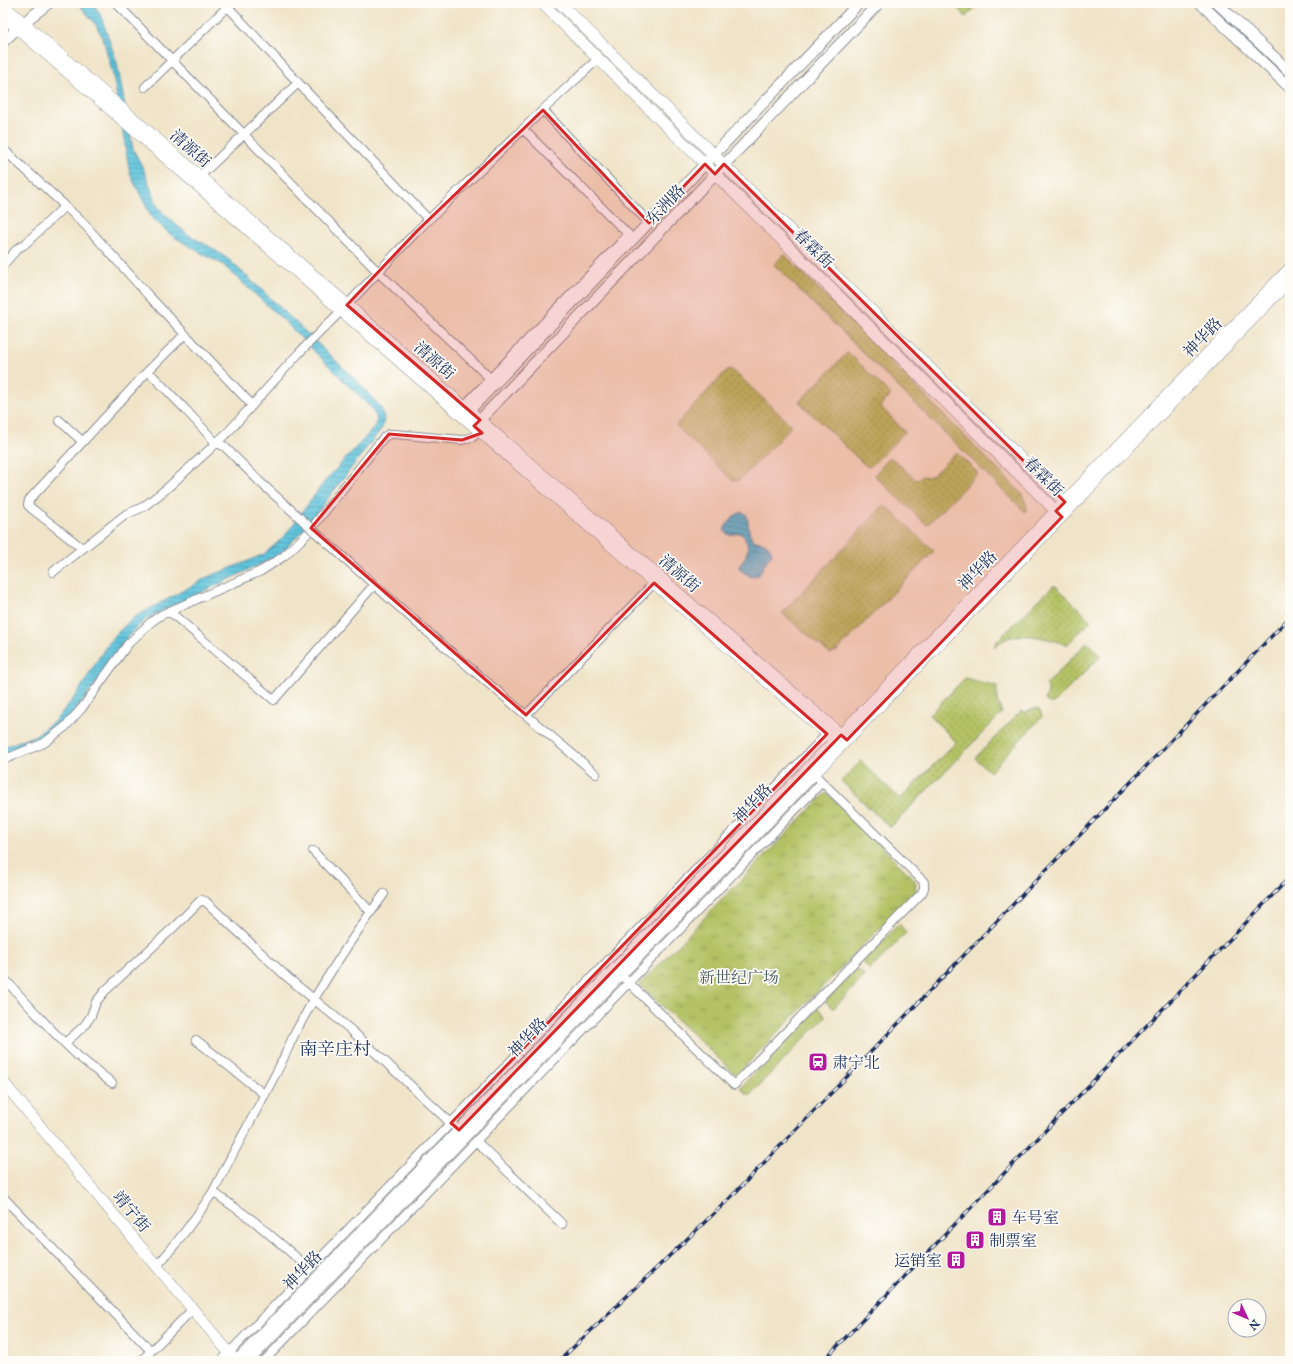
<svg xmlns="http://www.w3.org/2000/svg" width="1293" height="1364" viewBox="0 0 1293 1364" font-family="'IM FELL English','Noto Serif SC',serif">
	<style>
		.grass { fill: url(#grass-dots); stroke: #687862 }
		.park { fill: url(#park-tufts); stroke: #687862 }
		.water { fill: url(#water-rules); stroke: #3c7a9d }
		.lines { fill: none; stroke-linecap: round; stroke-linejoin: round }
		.minor-casing { stroke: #868a93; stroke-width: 10 }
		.tertiary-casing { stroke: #868a93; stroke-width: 12 }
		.secondary-casing { stroke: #868a93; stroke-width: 12 }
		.minor { stroke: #fff; stroke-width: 8 }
		.tertiary { stroke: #fff; stroke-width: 10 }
		.secondary { stroke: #fff; stroke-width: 11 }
		.rail-casing { stroke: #1b2f5e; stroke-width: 3.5 }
		.rail { stroke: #fdfcf7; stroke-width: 2; stroke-dasharray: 6; stroke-linecap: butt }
		.minor-bridge-casing { stroke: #868a93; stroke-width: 10; stroke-linecap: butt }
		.minor-bridge { stroke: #fff; stroke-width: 8 }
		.marked { fill: #d62828; fill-opacity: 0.2; stroke: #d62828; stroke-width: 3; stroke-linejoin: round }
		.labels { text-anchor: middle; stroke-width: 3.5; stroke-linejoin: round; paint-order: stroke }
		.street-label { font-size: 16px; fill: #1b2f5e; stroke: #fdfcf7 }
		.park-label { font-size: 16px; fill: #495b60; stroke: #fdfcf7 }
		.poi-label { font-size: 16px; fill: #1b2f5e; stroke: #fdfcf7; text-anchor: start }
		.quarter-label { font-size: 18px; fill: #1b2f5e; stroke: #fdfcf7 }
	</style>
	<defs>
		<pattern id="grass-dots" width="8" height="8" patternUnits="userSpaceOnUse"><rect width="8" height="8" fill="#b4c265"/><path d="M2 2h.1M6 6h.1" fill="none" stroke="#929e56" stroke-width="1.8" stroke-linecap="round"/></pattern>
		<pattern id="park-tufts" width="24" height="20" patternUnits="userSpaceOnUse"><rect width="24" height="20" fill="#b4c265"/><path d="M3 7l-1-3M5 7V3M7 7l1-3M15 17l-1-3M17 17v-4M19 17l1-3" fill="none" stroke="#929e56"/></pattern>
		<pattern id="water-rules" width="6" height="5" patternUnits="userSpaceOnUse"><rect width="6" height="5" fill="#5ec4dc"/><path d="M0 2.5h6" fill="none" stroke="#4da0b6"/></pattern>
	</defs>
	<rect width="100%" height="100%" fill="#fdfcf7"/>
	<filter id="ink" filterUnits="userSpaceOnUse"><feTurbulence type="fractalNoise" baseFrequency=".025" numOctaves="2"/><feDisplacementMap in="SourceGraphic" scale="8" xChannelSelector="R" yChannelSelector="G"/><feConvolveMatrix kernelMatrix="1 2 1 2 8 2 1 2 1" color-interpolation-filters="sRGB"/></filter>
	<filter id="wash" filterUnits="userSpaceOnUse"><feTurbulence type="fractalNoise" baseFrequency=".012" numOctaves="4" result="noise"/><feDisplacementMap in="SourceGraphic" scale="16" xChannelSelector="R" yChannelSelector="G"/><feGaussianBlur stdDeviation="0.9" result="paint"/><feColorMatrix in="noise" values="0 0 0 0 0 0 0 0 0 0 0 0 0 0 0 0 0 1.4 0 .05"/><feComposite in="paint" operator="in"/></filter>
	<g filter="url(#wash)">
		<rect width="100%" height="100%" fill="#f0e4c8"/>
		<path class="grass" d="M956 3H980L966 17 954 5Z
			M784 254 1023 495 1027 507 1025 512 774 265Z
			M848 352 891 395 880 406 905 432 870 467 866 466 799 402Z
			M728 369 732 370 737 374 790 424V428L740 480H732L677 427V424Z
			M957 453 978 473 928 524H926L876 477 875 474 890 458 894 460 916 480 923 476 928 477 933 475 954 454Z
			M883 506H886L934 551 837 651 830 654 782 613Z
			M1053 586H1056L1091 621 1067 645C1050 639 1026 632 1008 638 1003 640 998 643 994 647L997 641Z
			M1087 642 1101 656 1056 701C1052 704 1049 704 1045 700L1048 692 1046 685Z
			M965 678 997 686V700L1002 713 890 828 841 781 861 761 900 799 956 742 929 715Z
			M1036 708C1040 709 1041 713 1042 717L1039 720 990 772 975 758 1021 711 1026 712Z
			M899 924 907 932 870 970 862 962Z
			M856 968 865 976 833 1009 825 1001Z
			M818 1008 826 1016 749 1096 740 1088Z"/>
		<path class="park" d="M826 793 829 795 912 877 916 883 915 892 738 1073 735 1074 643 988 640 984Z"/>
		<path class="water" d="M78 3H93L101 16 117 63 133 149 143 168 158 207 164 214 187 234 210 247 228 259 266 294 359 383 381 408 384 419 382 428 305 528 284 550 277 556 234 577 163 610 146 619 127 637 94 686 73 713 56 730 38 743 3 757V747L34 736 55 721 77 694 105 648 115 635 133 618 208 577 246 562 264 554 276 544 286 534 325 481 375 427 377 419 372 409 282 319 222 264 201 253 171 235 152 218 130 174 113 75 103 38 96 25Z
			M742 512 746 514C750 524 746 531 754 541 764 542 770 544 772 554L767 560 759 575 751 577 740 570 739 566C745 557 751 551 746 541 744 536 743 535 739 533L729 535 725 532 724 530C728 522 734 514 742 512Z"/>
	</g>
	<g filter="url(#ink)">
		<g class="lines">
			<defs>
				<path id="minor" d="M116 3 378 272 495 383
					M145 87 225 9H230L304 89 429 220
					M543 110 649 223
					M523 129 631 237
					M3 149 62 203 85 225 148 295 252 405
					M200 176 298 83
					M3 265 18 248 24 245 65 206
					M347 305 417 231 546 107 598 59
					M148 371 186 410 216 443 224 446 261 483 299 517
					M464 406 628 235
					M59 420 82 441
					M314 531 425 630 596 774
					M82 548 31 508 28 505 29 500 148 371 185 334
					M53 572 125 515 143 507 165 490 209 450 230 430 299 353 341 311
					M169 611 274 700 374 585
					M526 715 654 583
					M3 760 44 743 65 727 82 708 128 644 151 622 161 615 261 571 284 556 306 535 384 437 389 434H394L462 440 473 437 479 431
					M313 851 371 912
					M3 977C27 1004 51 1031 78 1056 89 1065 101 1074 112 1083
					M625 979 734 1085 922 893 924 888V882L814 774
					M196 1040 265 1095
					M65 1043 84 1026 91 1016 96 1002 105 991 175 926 201 900 205 901 287 977 351 1030 454 1126
					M476 1141 562 1224
					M213 1192 254 1221 310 1269
					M3 1197 151 1351
					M157 1266C177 1243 196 1218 213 1192 232 1154 253 1117 273 1079 281 1065 287 1050 294 1035 320 986 351 939 384 894
					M141 1361 193 1309
					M221 1361 827 734
					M264 1361 822 782"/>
				<path id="tertiary" d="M1200 3 1290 88
					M1217 3 1290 72
					M3 42 23 23 49 3
					M464 416 859 3
					M474 426 879 3"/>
				<path id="secondary" d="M542 3 1061 516
					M560 3 1070 507
					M3 5 846 739
					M3 16 840 745
					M3 1082 236 1361
					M237 1361 1290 268
					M248 1361 1290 280"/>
			</defs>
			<use href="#minor" class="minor-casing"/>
			<use href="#tertiary" class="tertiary-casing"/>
			<use href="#secondary" class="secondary-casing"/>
			<use href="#minor" class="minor"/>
			<use href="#tertiary" class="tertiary"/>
			<use href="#secondary" class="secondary"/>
			<defs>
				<path id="rail" d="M559 1361 729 1199 1290 617
					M823 1361 1290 877"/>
			</defs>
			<use href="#rail" class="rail-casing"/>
			<use href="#rail" class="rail"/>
			<defs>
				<path id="minor-bridge" d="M299 517 314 531"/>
			</defs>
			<use href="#minor-bridge" class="minor-bridge-casing"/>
			<use href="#minor-bridge" class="minor-bridge"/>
		</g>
	</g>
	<path class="marked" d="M543 110 649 223 705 164 715 174 724 164 1065 502 1056 511 1062 517 847 740 841 735 459 1130 451 1123 827 734 654 583 526 715 311 528 389 434 462 440 482 433 474 426 480 420 347 305 417 231Z"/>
	<defs>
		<symbol id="station-square" viewBox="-11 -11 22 22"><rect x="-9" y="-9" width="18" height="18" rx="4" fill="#b5179e" stroke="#fdfcf7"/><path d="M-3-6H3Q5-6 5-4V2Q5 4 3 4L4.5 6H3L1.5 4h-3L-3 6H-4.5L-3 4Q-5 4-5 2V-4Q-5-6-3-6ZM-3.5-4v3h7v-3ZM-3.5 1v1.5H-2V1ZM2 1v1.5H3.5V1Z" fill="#fff"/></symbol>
		<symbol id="building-square" viewBox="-11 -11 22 22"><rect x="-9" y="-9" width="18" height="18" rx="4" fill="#b5179e" stroke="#fdfcf7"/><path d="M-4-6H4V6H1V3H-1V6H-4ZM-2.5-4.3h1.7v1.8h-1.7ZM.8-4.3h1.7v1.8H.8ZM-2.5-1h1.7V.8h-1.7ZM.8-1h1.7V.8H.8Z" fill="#fff"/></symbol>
	</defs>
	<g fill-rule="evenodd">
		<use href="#station-square" x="807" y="1051" width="22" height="22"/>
		<use href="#building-square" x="986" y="1206" width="22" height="22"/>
		<use href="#building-square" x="964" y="1229" width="22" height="22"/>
		<use href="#building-square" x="945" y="1249" width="22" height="22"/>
	</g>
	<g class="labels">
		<g class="street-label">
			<text transform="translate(191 148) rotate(41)" y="6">清源街</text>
			<text transform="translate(665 204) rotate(-46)" y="6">东洲路</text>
			<text transform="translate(814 248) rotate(45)" y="6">春霖街</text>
			<text transform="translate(1202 337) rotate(-46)" y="6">神华路</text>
			<text transform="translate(435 360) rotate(41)" y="6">清源街</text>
			<text transform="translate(1044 476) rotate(45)" y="6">春霖街</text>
			<text transform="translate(977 570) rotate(-46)" y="6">神华路</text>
			<text transform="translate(680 573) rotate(41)" y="6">清源街</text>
			<text transform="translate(752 803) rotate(-46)" y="6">神华路</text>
			<text transform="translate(527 1037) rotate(-46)" y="6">神华路</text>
			<text transform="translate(132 1211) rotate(50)" y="6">靖宁街</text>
			<text transform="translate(302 1270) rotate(-46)" y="6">神华路</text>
		</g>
		<g class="park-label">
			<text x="739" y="983">新世纪广场</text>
		</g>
		<g class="poi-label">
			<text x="832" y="1068">肃宁北</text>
			<text x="1011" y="1223">车号室</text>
			<text x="989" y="1246">制票室</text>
			<text x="942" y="1266" text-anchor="end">运销室</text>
		</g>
		<g class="quarter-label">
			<text x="335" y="1055">南辛庄村</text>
		</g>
	</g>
	<rect width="1293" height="1364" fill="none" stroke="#fdfcf7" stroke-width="16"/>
	<g transform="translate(1247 1318) rotate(134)"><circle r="19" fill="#fdfcf7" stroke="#a3aaba"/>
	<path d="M0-3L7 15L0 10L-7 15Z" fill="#b5179e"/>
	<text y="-6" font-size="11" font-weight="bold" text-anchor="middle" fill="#1b2f5e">N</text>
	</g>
</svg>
